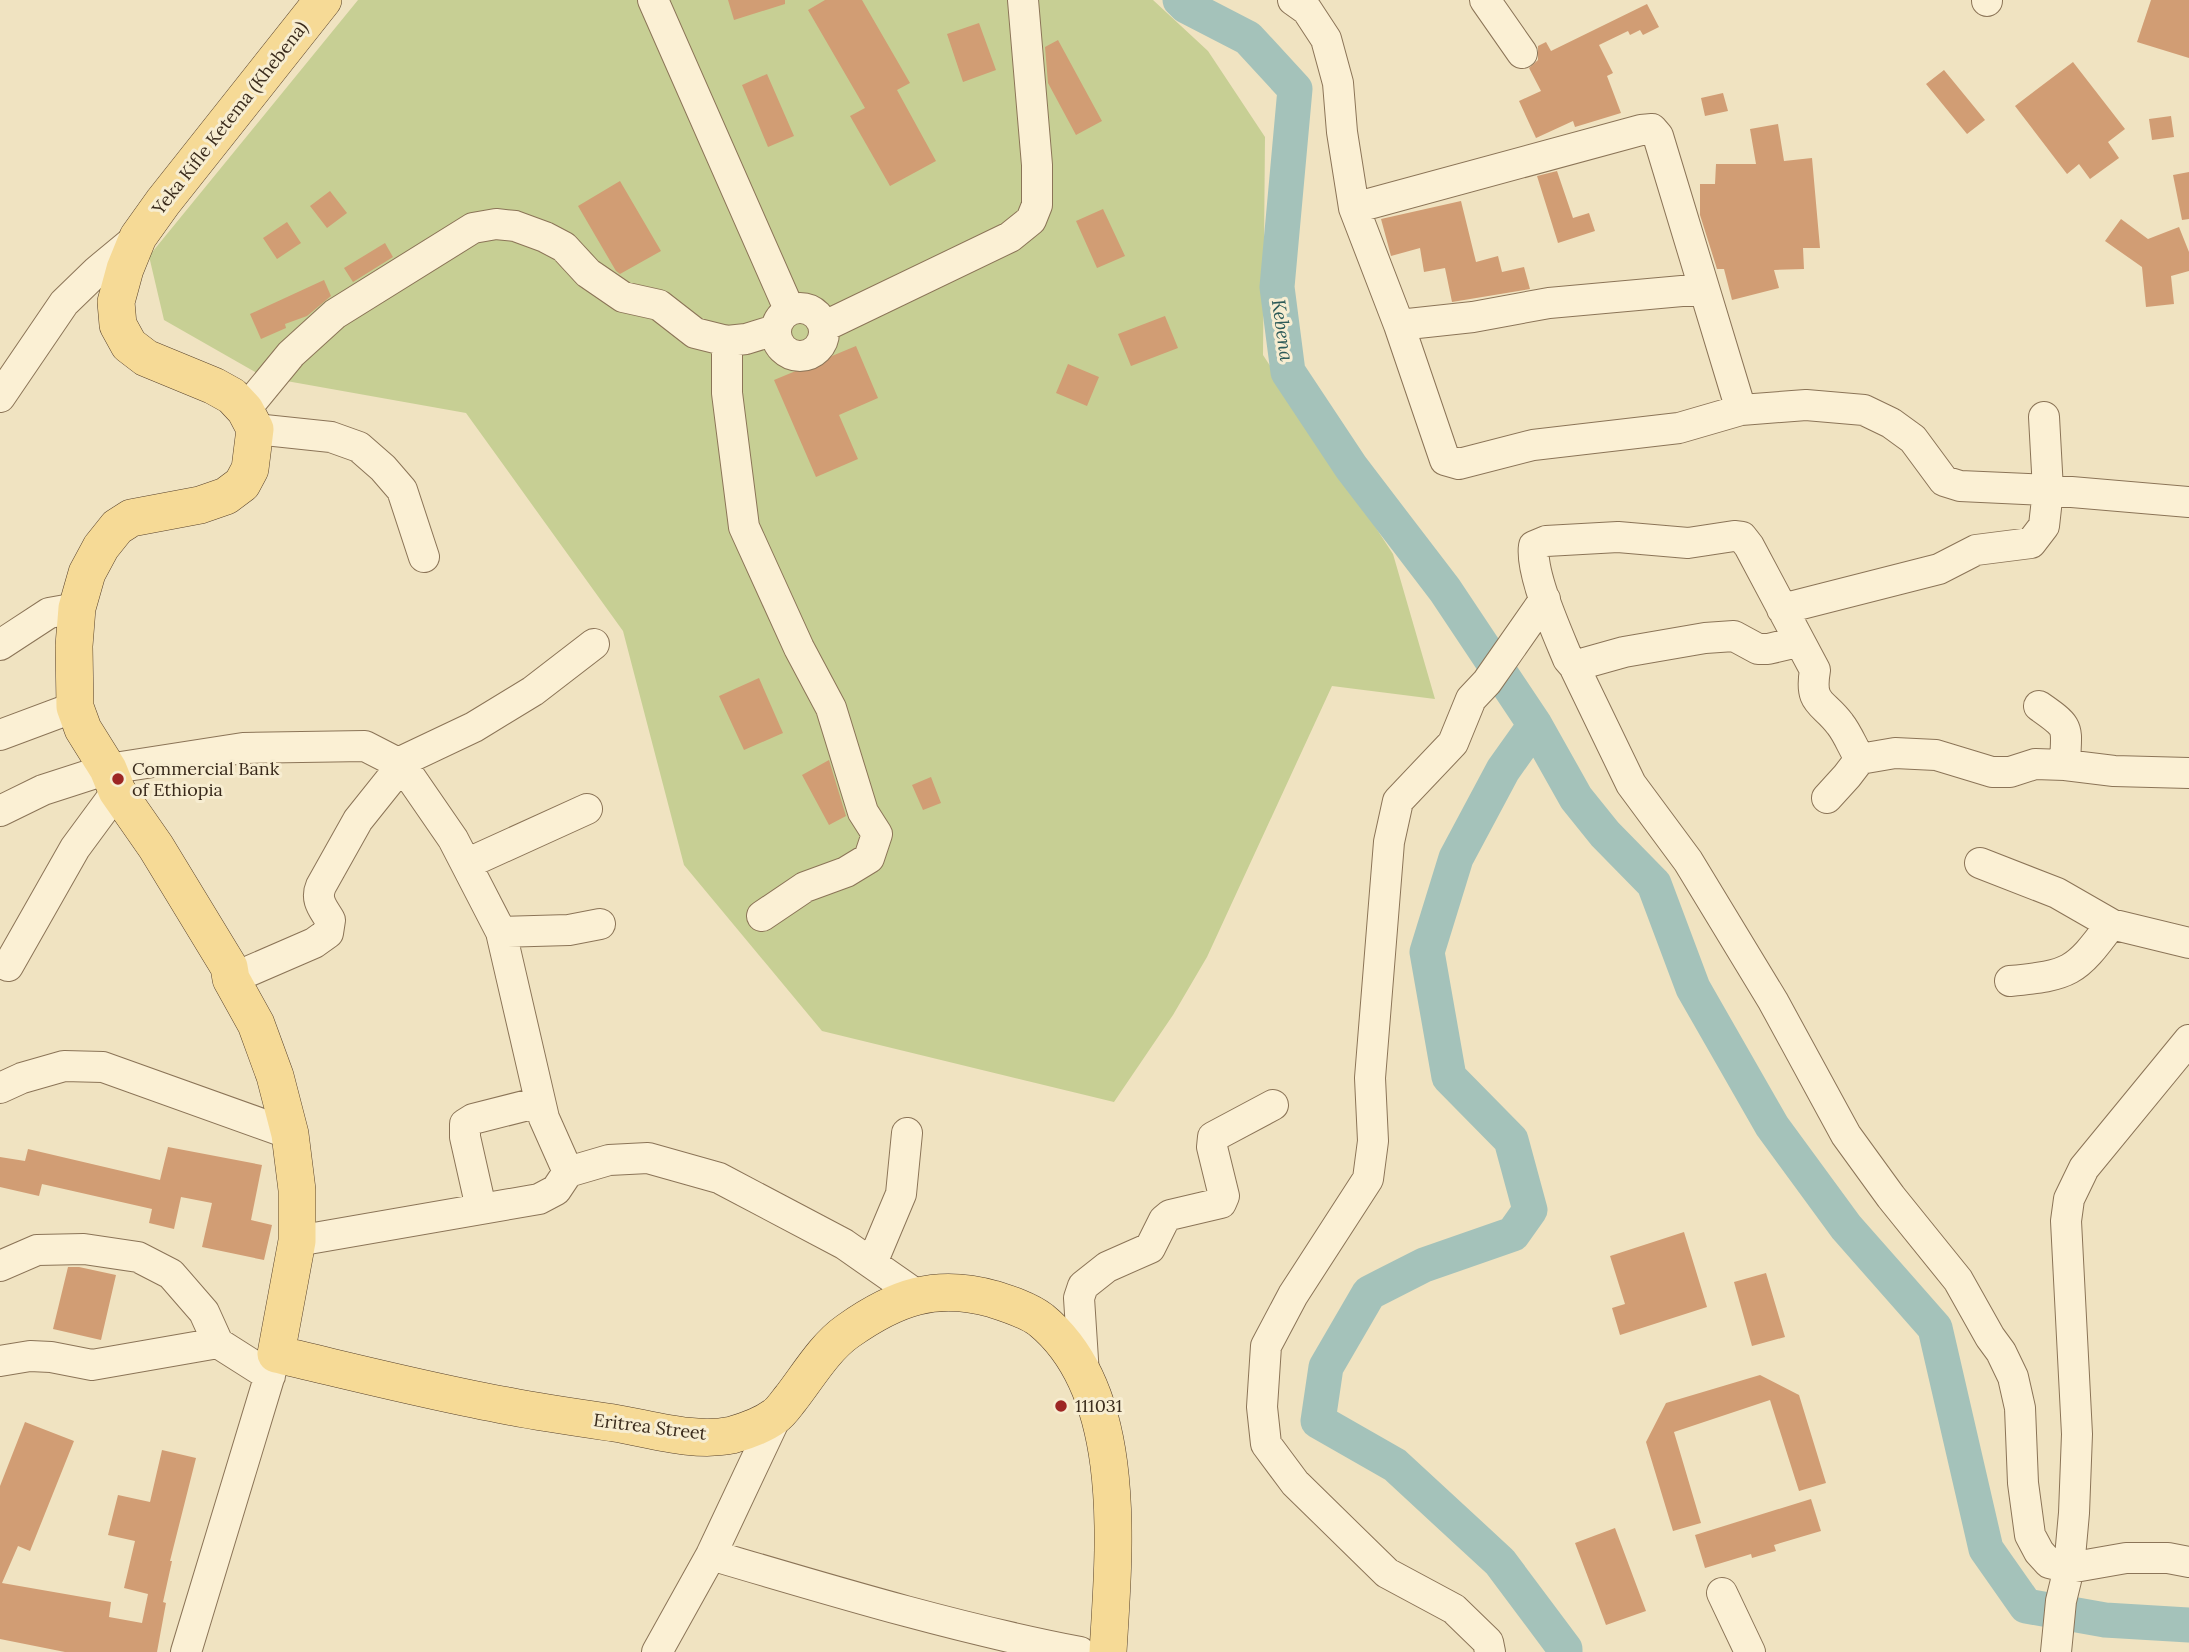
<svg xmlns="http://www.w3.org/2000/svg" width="2189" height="1652" viewBox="0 0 2189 1652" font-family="Lora,serif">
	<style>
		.green { fill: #c7cf94 }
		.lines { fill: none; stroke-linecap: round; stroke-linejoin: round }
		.river { stroke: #a4c2ba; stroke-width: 35 }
		.building { fill: #d19d74 }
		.minor-casing { stroke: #8b7457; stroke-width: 32 }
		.major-casing { stroke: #58422c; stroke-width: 38 }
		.minor { stroke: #fbf0d4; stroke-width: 30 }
		.major { stroke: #f6da96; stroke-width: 37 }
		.poi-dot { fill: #9d2624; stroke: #f7edd1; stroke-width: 2.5 }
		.labels { text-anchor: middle; stroke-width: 6; stroke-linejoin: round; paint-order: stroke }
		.street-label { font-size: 18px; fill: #3a2b1c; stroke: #f7edd1 }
		.poi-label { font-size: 18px; fill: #3a2b1c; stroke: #f7edd1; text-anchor: start }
		.water-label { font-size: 19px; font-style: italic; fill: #2b5a58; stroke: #f7edd1 }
	</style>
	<rect width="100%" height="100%" fill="#f0e3c1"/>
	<path class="green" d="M358 0H1153L1208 51 1265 137 1263 355 1393 554 1435 699 1332 686 1207 957 1173 1015 1114 1102 822 1031 684 865 623 631 466 413 264 377 164 320 149 256Z"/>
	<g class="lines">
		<path class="river" d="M1180 0 1186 6 1248 38 1295 89 1277 287 1288 372 1351 467 1445 590 1535 725 1576 798 1605 834 1654 884 1693 988 1772 1126 1846 1227 1935 1328 1986 1549 2026 1606 2105 1620 2189 1625
			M1535 725 1503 770 1456 858 1427 952 1449 1077 1511 1140 1530 1210 1513 1234 1424 1265 1369 1293 1326 1367 1318 1421 1395 1465 1500 1562 1565 1649V1652"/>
	</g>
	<path class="building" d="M728 0H785V4L734 20Z
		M825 0H862L910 83 897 90 936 161 890 186 850 116 865 108 808 10Z
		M2151 0H2189V58L2137 42Z
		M1647 4 1659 27 1643 35 1640 30 1630 35 1628 31 1599 45 1613 73 1607 76 1621 113 1575 127 1573 121 1536 138 1519 101 1541 91 1529 68 1538 60V46L1546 42 1551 51Z
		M979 23 996 70 963 82 947 34Z
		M1058 40 1102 121 1076 135 1048 83 1045 47Z
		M2073 62 2125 129 2108 142 2119 158 2090 179 2079 164 2067 174 2015 106Z
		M1944 70 1985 120 1967 134 1926 84Z
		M767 74 794 136 768 147 742 85Z
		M1723 93 1728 111 1705 116 1701 98Z
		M2171 116 2174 137 2152 140 2149 119Z
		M1778 124 1784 161 1812 158 1820 248H1803L1804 269 1774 270 1779 288 1732 300 1724 269H1717L1700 215V184H1715L1716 164H1756L1750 129Z
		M1557 171 1573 218 1589 213 1595 231 1558 243 1537 176Z
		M2189 172V219L2182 220 2173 175Z
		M620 181 661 251 620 274 616 271 578 206Z
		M330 191 347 213 327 228 310 206Z
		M1461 201 1476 262 1498 256 1502 272 1524 267 1530 289 1452 302 1445 268 1424 272 1420 248 1391 256 1381 219Z
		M1103 209 1125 256 1097 268 1076 221Z
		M2121 219 2148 239 2179 227 2189 252V271L2171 276 2174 304 2146 307 2142 267 2105 241Z
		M287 222 301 243 277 259 263 238Z
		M385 243 393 257 353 282 344 268Z
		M324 280 331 296 307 316 285 324 286 328 261 339 250 314Z
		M1165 316 1178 348 1131 366 1118 334Z
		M856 346 878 398 839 415 858 459 816 477 774 380Z
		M1068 364 1099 377 1087 406 1056 393Z
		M759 678 783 733 744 750 719 696Z
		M829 760 846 816 829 825 802 775Z
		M931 777 941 803 923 810 912 785Z
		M168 1147 262 1165 251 1220 272 1225 264 1260 202 1247 212 1203 181 1197 174 1229 149 1223 152 1209 42 1184 39 1196 0 1187V1157L25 1161 28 1149 160 1180Z
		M1684 1232 1707 1307 1620 1335 1612 1308 1625 1304 1610 1256Z
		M68 1267H79L116 1275 101 1340 53 1329Z
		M1766 1273 1785 1337 1752 1346 1734 1282Z
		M1760 1375 1799 1395 1826 1483 1799 1491 1770 1400 1674 1432 1701 1523 1673 1531 1646 1442 1666 1403Z
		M25 1422 74 1441 30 1551 18 1546 2 1583 111 1602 109 1617 142 1623 148 1594 124 1588 135 1541 108 1535 118 1495 150 1502 162 1450 196 1458 170 1561H172L163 1602 166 1603 157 1652H65L0 1639V1486Z
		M1811 1499 1821 1531 1774 1545 1776 1551 1752 1558 1751 1554 1705 1568 1695 1535Z
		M1615 1528 1646 1611 1606 1625 1575 1543Z"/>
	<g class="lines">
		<defs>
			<path id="minor" d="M653 0 789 309
				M1293 0 1307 10 1326 39 1338 83 1342 132 1354 208 1399 325 1445 460 1459 464 1533 445 1679 428 1741 410 1806 405 1864 410 1891 423 1913 439 1944 481 1960 486 2048 490 2189 502
				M1485 0 1522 53
				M1987 0V1
				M1354 208 1641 130 1652 129 1658 136 1741 410
				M776 332a24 24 0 1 1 48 0a24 24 0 1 1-48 0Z
				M1399 325 1473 317 1549 303 1704 289
				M825 326 1010 237 1031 220 1037 205V165L1023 0
				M727 341V393L744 527 799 648 831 708 863 812 877 834 869 858 846 872 805 887 762 916
				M0 397 64 303 97 271 138 237
				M245 410 291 354 335 314 473 228 496 224 515 226 545 237 564 247 588 273 623 297 659 305 695 333 727 341 746 339 775 330
				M255 429 331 437 359 447 383 468 402 490 424 557
				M1782 609 1939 569 1976 550 2031 543 2044 526 2048 490 2044 417
				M1798 642 1768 649H1758L1734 636 1705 638 1624 652 1574 666 1568 659C1557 632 1530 573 1534 546L1546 541 1618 537 1688 543 1734 536 1742 537 1749 546 1815 670C1809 705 1823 701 1840 724 1848 734 1853 748 1860 759L1895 753 1936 755 1992 772H2010L2035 764 2065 765
				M0 645 49 613 77 608
				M1574 666 1631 784 1688 861 1773 1001 1846 1135 1891 1197 1958 1280 1990 1337 2001 1352 2013 1377 2020 1408 2023 1483 2030 1535 2039 1552 2049 1563 2069 1568 2126 1558H2168L2189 1562
				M2039 706C2072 729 2066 726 2065 765L2114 771 2189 773
				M0 735 75 707
				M398 763 474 727 533 691 594 644
				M1827 798 1847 776 1860 759
				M0 811 43 790 108 769 243 748 365 746 402 765 453 839 501 932 544 1118 568 1172
				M1980 863 2057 893 2111 924 2189 943
				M466 864 587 809
				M501 932 569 930 600 924
				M8 966 75 848 117 791
				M231 979 314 943 328 933 330 920C323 908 315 900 321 886L358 820 402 765
				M2010 981C2070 975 2075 973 2111 924
				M0 1088 22 1078 64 1066 103 1067 290 1134
				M481 1208 465 1137V1124L473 1119 540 1102
				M297 1241 539 1199 556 1190 568 1172 609 1160 648 1158 719 1178 844 1244 917 1295
				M872 1263 901 1194 907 1133
				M0 1266 37 1250 84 1249 138 1257 171 1274 204 1312 218 1343 270 1376
				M0 1361 30 1356 51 1357 92 1365 218 1343
				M1084 1375 1079 1298 1083 1286 1107 1267 1150 1248 1164 1220 1170 1215 1221 1203 1224 1196 1212 1147 1213 1137 1273 1105
				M711 1555C833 1591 955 1628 1080 1652
				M1722 1593 1750 1652
				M186 1652 275 1358
				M657 1652 711 1555 777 1415
				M1490 1652 1488 1642 1454 1609 1387 1573 1295 1483 1266 1444 1262 1407 1266 1346 1293 1295 1368 1179 1373 1141 1370 1078 1389 842 1398 801 1453 743 1471 699 1487 682 1545 599
				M2056 1652 2061 1601 2069 1568 2074 1513 2077 1434 2066 1221 2069 1199 2084 1168 2189 1040"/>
			<path id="major" d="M323 0 163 202 138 237 125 269 116 302 118 325 129 345 146 358 214 386 232 396 245 410 255 429 250 469 242 484 226 496 200 505 131 518 117 527 101 547 87 573 77 608 74 646 75 707 83 729 108 769 117 791 156 847 229 967 231 979 256 1024 275 1076 290 1134 297 1190V1241L276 1354C353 1372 431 1392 508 1406 543 1413 579 1418 614 1423 651 1429 694 1443 732 1435 746 1431 763 1425 775 1416 781 1412 786 1404 791 1398 808 1376 825 1347 848 1331 896 1297 936 1283 993 1299 1009 1304 1028 1310 1041 1320 1130 1393 1114 1550 1108 1652"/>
		</defs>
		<use href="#minor" class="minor-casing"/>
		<use href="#major" class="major-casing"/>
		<use href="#minor" class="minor"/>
		<use href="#major" class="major"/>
	</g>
	<g class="poi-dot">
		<circle cx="118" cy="779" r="7"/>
		<circle cx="1061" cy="1406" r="7"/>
	</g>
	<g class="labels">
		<g class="street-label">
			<text transform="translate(230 118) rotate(-52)" y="6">Yeka Kifle Ketema (Khebena)</text>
			<text transform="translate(650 1427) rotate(7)" y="6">Eritrea Street</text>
		</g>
		<g class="poi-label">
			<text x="132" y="775">Commercial Bank<tspan x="132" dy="21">of Ethiopia</tspan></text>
			<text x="1075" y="1412">111031</text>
		</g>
		<g class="water-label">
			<text transform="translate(1283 330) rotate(82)" y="7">Kebena</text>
		</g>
	</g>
</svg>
